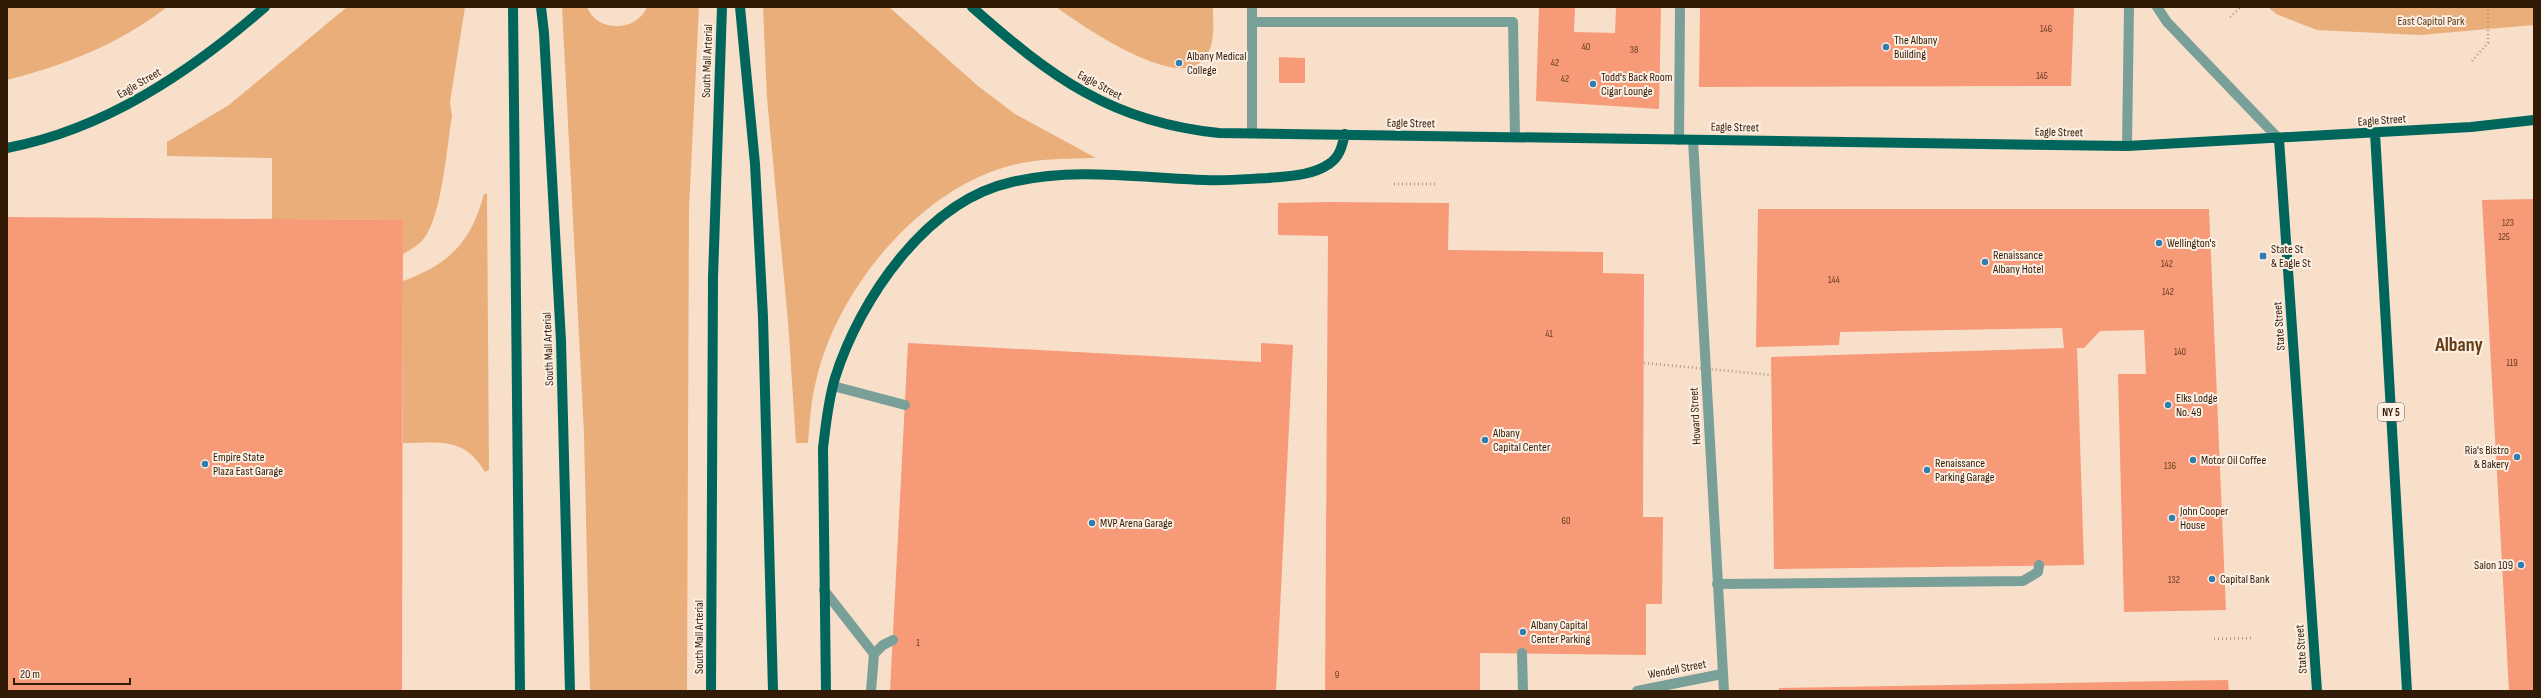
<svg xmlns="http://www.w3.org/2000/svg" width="2541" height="698" viewBox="0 0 2541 698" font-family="'Sofia Sans Condensed',sans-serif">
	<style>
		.green { fill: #eaae7a }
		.building { fill: #f79a77 }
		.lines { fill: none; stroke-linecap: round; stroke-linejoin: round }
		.path { stroke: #af9681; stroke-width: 2.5; stroke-dasharray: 1 3; stroke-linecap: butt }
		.minor { stroke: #79a098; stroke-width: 10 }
		.major { stroke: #00665b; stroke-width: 10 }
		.path-bridge { stroke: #af9681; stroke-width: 2.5; stroke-dasharray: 1 3; stroke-linecap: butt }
		.poi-dot { fill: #307db0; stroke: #fcefe4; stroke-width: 1.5 }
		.labels { text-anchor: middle; stroke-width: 4; stroke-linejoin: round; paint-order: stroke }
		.number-label { font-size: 10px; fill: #633b22 }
		.shield { fill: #fcefe4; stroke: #6f5b49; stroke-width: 1 }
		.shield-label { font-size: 11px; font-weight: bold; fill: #321b06 }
		.park-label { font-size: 12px; fill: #5d3814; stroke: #fcefe4 }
		.poi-label { font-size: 12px; fill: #321b06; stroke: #fcefe4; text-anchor: start }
		.street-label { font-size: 12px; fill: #321b06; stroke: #fcefe4 }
		.town-label { font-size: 20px; font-weight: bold; fill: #653c14; stroke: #fcefe4 }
	</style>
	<rect width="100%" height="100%" fill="#f8dfca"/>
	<path class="green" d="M7 7H167C119 44 66 65 7 80Z
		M347 7H465L450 102 452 116C447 146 442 213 425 237 419 245 412 249 403 254V220L272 219V158L167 156V142L229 105Z
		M562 7H587C597 33 637 32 647 7H699L689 208 687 691H590L584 433Z
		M763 7H889L978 86 1015 114 1096 158C1066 159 1038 158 1009 166 919 190 838 289 817 377 811 398 810 421 808 443H796L788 321 767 98Z
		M1056 7H1213C1213 25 1216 46 1203 60 1176 91 1081 25 1056 7Z
		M2268 7H2534V25L2420 35 2317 30 2276 14Z
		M484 194H487L489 470 485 472C464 436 439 443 403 443V281C450 264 471 242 484 194Z"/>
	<path class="building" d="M1539 7H1575L1574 32 1615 33 1616 7H1661L1659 109 1536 101Z
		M1700 7H2074L2071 86 1699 87Z
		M1279 57 1305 58V83H1279Z
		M2534 199V691H2509L2482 200Z
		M1329 202 1449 203 1448 250 1603 252V273L1644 274 1643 517H1663L1662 604H1646V655L1480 653V691H1325L1328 236 1278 235V203Z
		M1758 209H2209L2226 610 2124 612 2118 374H2146L2144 330 2100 331 2084 348H2077L2084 565 1774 569 1771 357 2064 348 2062 328 1840 332 1839 345 1756 347Z
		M7 217 403 220 402 691H7Z
		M908 343 1261 362V343L1293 345 1276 691H890Z
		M2228 680 2229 691H1779V688Z"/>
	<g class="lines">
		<path class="path" d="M2230 17 2241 7
			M2472 61 2488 43V7
			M1394 184H1436
			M2214 639 2253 638"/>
		<path class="minor" d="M2157 7 2167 22 2279 139
			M1252 22H1513L1515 137
			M1252 133V7
			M1679 140 1680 7
			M1693 140 1724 691
			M2127 146 2129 7
			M833 386 905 405
			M1717 584 2023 581 2038 572 2039 565
			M824 590 874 654 871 691
			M1522 653 1523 691
			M874 654 883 645 893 640
			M1637 691 1722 674"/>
		<path class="major" d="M513 7 520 691
			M541 7 544 33 561 341 570 691
			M740 7 755 164 763 317 773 691
			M972 7C1051 77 1111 122 1219 133L2127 146 2471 127 2534 120
			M2375 133 2407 691
			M2279 139 2317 691
			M7 148C106 129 190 72 265 7
			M711 691 713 278 722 7
			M826 691 823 448C826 424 828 401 835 378 860 299 926 201 1012 182 1075 167 1140 178 1205 180 1226 181 1247 179 1268 178 1289 176 1311 176 1329 164 1340 157 1342 146 1345 134"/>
		<path class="path-bridge" d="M1644 363 1772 375"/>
	</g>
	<g class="poi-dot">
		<circle cx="1886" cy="47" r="4"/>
		<circle cx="1179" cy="63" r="4"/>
		<circle cx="1593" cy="84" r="4"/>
		<circle cx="2159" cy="243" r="4"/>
		<rect x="2259" y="252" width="8" height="8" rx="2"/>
		<circle cx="1985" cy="262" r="4"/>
		<circle cx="2168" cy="405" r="4"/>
		<circle cx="1485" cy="440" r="4"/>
		<circle cx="2517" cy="457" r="4"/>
		<circle cx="2193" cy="460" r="4"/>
		<circle cx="205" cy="464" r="4"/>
		<circle cx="1927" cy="470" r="4"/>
		<circle cx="2172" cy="518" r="4"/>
		<circle cx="1092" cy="523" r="4"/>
		<circle cx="2521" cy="565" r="4"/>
		<circle cx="2212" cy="579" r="4"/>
		<circle cx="1523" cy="632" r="4"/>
	</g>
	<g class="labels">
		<g class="number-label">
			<text x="2046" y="32">146</text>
			<text x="1586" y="50">40</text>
			<text x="1634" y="53">38</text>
			<text x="1555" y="66">42</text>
			<text x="2042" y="79">145</text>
			<text x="1565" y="82">42</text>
			<text x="2508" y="226">123</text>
			<text x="2504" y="240">125</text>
			<text x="2167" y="267">142</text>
			<text x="1834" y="283">144</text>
			<text x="2168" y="295">142</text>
			<text x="1549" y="337">41</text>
			<text x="2180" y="355">140</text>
			<text x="2512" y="366">119</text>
			<text x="2170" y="469">136</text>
			<text x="1566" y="524">60</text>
			<text x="2174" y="583">132</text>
			<text x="918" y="646">1</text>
			<text x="1337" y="678">9</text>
		</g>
		<rect class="shield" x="2378" y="403" width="26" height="18" rx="3"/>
		<g class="shield-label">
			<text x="2391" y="416">NY 5</text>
		</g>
		<g class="park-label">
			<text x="2431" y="25">East Capitol Park</text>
		</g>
		<g class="poi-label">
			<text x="1894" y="44">The Albany<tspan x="1894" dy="14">Building</tspan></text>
			<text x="1187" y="60">Albany Medical<tspan x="1187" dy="14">College</tspan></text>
			<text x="1601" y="81">Todd's Back Room<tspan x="1601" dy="14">Cigar Lounge</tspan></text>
			<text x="2167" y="247">Wellington's</text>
			<text x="2271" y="253">State St<tspan x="2271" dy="14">&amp; Eagle St</tspan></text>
			<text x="1993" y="259">Renaissance<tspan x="1993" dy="14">Albany Hotel</tspan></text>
			<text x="2176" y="402">Elks Lodge<tspan x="2176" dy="14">No. 49</tspan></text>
			<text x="1493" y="437">Albany<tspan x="1493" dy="14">Capital Center</tspan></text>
			<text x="2509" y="454" text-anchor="end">Ria's Bistro<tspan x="2509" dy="14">&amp; Bakery</tspan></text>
			<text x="213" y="461">Empire State<tspan x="213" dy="14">Plaza East Garage</tspan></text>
			<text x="2201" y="464">Motor Oil Coffee</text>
			<text x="1935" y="467">Renaissance<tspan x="1935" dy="14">Parking Garage</tspan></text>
			<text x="2180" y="515">John Cooper<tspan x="2180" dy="14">House</tspan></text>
			<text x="1100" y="527">MVP Arena Garage</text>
			<text x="2513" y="569" text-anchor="end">Salon 109</text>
			<text x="2220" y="583">Capital Bank</text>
			<text x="1531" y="629">Albany Capital<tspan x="1531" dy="14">Center Parking</tspan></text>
		</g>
		<g class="street-label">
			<text transform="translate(707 61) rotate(-88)" y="4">South Mall Arterial</text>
			<text transform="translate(139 83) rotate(-30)" y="4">Eagle Street</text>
			<text transform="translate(1100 85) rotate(28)" y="4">Eagle Street</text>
			<text transform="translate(2382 120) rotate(-4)" y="4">Eagle Street</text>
			<text transform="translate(1411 123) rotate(1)" y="4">Eagle Street</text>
			<text transform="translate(1735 127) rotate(1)" y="4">Eagle Street</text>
			<text transform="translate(2059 132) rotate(1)" y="4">Eagle Street</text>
			<text transform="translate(2279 326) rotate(-94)" y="4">State Street</text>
			<text transform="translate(548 349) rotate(-92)" y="4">South Mall Arterial</text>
			<text transform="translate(1695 416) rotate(-93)" y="4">Howard Street</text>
			<text transform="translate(699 637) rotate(-90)" y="4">South Mall Arterial</text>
			<text transform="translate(2301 649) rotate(-94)" y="4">State Street</text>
			<text transform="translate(1677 669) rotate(-11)" y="4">Wendell Street</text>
		</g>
		<g class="town-label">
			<text x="2459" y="351">Albany</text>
		</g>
	</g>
	<rect width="2541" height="698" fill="none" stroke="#321b06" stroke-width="16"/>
	<path d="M14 678v6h116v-6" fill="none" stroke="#321b06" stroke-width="2"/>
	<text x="20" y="678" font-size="12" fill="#321b06" stroke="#fcefe4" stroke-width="3" paint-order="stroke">20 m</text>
</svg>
